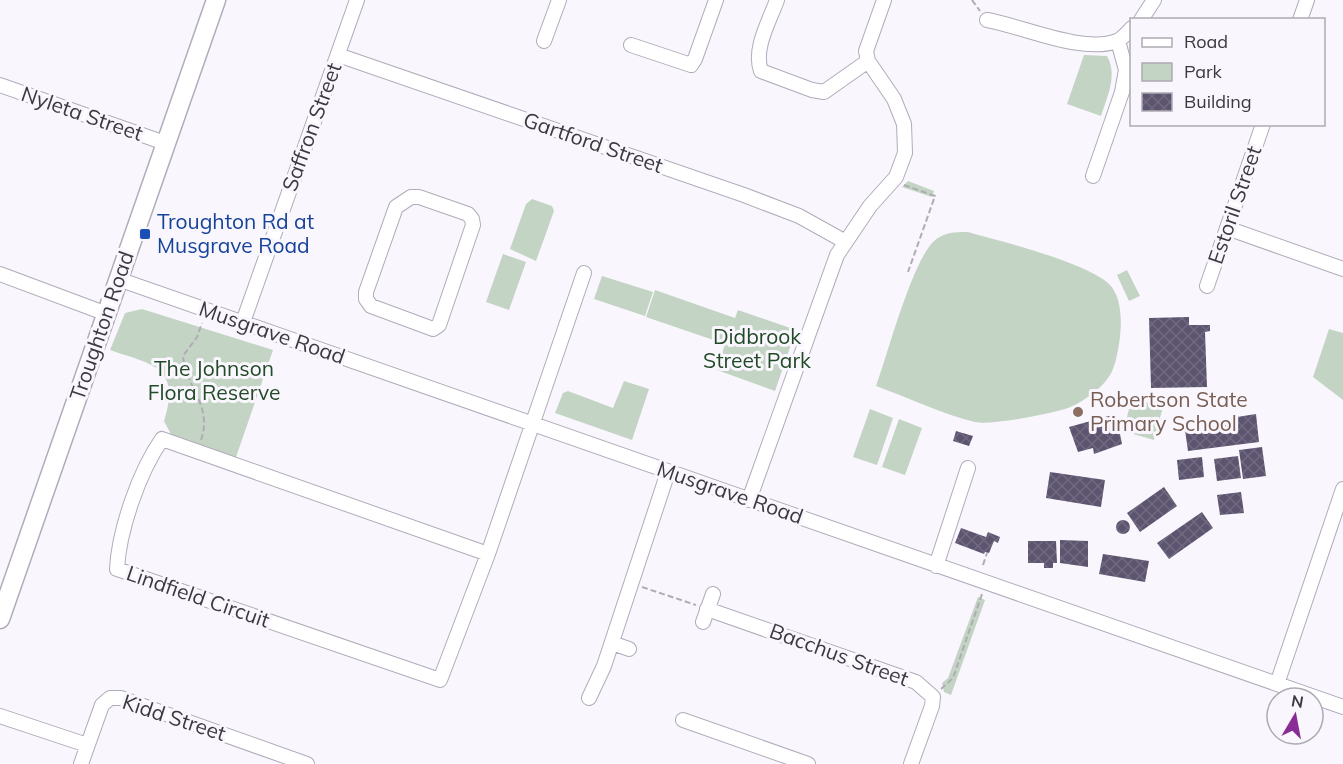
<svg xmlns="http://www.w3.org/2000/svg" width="1343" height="764" viewBox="0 0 1343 764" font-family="Mulish,sans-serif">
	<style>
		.green { fill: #c3d4c4 }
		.building { fill: url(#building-cross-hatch) }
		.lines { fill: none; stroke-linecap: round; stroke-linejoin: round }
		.minor-casing { stroke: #b0acba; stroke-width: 16 }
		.major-casing { stroke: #b0acba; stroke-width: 21 }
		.path { stroke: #afadb3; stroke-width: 2; stroke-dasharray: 6 3; stroke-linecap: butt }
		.minor { stroke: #fff; stroke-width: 14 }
		.major { stroke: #fff; stroke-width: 18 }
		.transit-dot { fill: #1a4fb4; stroke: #f9f7fd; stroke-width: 2 }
		.education-dot { fill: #8d6e63; stroke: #f9f7fd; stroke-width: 2 }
		.labels { text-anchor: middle; stroke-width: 6; stroke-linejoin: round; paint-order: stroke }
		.street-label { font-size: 21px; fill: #3b393f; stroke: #f9f7fd }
		.transit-label { font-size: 21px; fill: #164399; stroke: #f9f7fd; text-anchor: start }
		.park-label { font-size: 21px; fill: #224a26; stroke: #f9f7fd }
		.education-label { font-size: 21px; fill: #785e54; stroke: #f9f7fd; text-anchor: start }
	</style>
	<defs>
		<pattern id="building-cross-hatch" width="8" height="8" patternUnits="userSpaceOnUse" patternTransform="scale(1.5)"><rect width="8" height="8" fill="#5d546f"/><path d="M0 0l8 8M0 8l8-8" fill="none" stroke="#726a80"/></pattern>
	</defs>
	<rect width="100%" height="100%" fill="#f9f7fd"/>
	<path class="green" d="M1084 55 1107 56C1118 75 1107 97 1101 116L1067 104Z
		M908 181 934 191 932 197 902 187Z
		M532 199 552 206 554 211 536 261 510 249 526 204Z
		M968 232C1003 242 1082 261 1108 283 1123 296 1122 326 1119 344 1117 355 1115 369 1108 378 1100 390 1081 403 1068 408 1053 413 992 426 975 422 942 414 909 398 876 386 888 353 911 265 933 242 943 232 955 232 968 232Z
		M503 254 526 262 509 310 486 302Z
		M1127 270 1140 296 1129 301 1117 275Z
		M602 276 653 292 645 316 594 299Z
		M655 290 735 318 738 310 796 330 775 391 717 370 725 344 646 317Z
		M142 309 273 350 235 460 173 438 164 421C181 366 153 365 110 350L125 313Z
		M1329 329 1343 333V400L1313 377Z
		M624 381 649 389 632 440 555 413 563 393 568 391 613 408Z
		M1143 401 1163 407 1154 440 1133 434 1135 428 1126 421 1129 409 1141 408Z
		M870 409 893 418 877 465 853 457Z
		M899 419 922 428 905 475 882 467Z
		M978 597 985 600 951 695 944 692 942 683 948 678Z"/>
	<path class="building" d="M1189 317V325H1210V331L1205 332 1207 387 1151 388 1149 318Z
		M1116 414 1122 444 1094 454 1093 448 1078 452 1069 427Z
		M1256 414 1259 442 1188 451 1185 430 1238 423 1237 417Z
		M956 431 973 436 969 446 953 441Z
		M1262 447 1266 476 1243 479 1239 450Z
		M1238 456 1241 478 1217 481 1214 459Z
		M1202 457 1204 477 1179 480 1177 460Z
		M1050 472 1105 480 1101 507 1046 498Z
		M1164 487 1177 506 1140 532 1127 513Z
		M1241 492 1244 513 1220 515 1217 495Z
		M1202 512 1213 528 1169 559 1157 543Z
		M1116 527a7 7 0 1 1 14 0a7 7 0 1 1-14 0Z
		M961 528 986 537 988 532 1000 537 998 543 994 541 989 553 985 552 984 554 955 543Z
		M1060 540 1088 541V567L1060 563Z
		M1028 541H1056L1057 563H1053V568H1044V563H1028Z
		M1103 554 1149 561 1145 582 1099 574Z"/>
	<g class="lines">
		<defs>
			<path id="minor" d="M777 0C769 22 753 49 761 71L812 90 824 92 868 61
				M987 20C1022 26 1083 54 1117 41 1122 39 1128 32 1132 28
				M1141 20 1154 0
				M1300 20 1307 0
				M544 41 559 0
				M631 45 691 65 695 59 716 0
				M338 55 744 195 799 216 844 241
				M0 85 165 143
				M1093 176 1122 92 1126 70 1118 41
				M411 197H419L468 214 472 219 473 225 439 325 433 329 371 306 366 299V292L396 207Z
				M1227 228 1343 269
				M0 274 107 314
				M118 279 1343 707
				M1207 286 1263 124
				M243 322 357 0
				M749 500 837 255 870 206 896 177 905 153 904 124 894 99 868 61 866 51 884 0
				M488 554 162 439C139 472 119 530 117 569L440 680 488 554 584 273
				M936 566 968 468
				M707 609 916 682 933 697 932 706 911 764
				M703 622 713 594
				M612 643 629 649
				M1277 684 1343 489
				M589 698 604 666 668 472
				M0 716 87 745
				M683 720 808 764
				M81 764 102 705 110 698H121L307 764"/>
			<path id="major" d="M0 619 216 0"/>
		</defs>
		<use href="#minor" class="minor-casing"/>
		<use href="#major" class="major-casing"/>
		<path class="path" d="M972 0 980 11
			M904 185 935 196 908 272
			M201 440C213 405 186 389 183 356L197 337 202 323
			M983 565 987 553
			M642 587 696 605
			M941 689 953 678 982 594"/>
		<use href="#minor" class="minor"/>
		<use href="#major" class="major"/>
	</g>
	<rect class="transit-dot" x="139" y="228" width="12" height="12" rx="3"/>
	<circle class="education-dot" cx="1078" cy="412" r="6"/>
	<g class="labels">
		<g class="street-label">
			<text transform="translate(82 114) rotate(19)" y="7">Nyleta Street</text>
			<text transform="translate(312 127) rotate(-70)" y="7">Saffron Street</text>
			<text transform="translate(593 143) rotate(19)" y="7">Gartford Street</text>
			<text transform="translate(1235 205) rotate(-71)" y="7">Estoril Street</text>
			<text transform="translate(102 326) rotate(-71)" y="7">Troughton Road</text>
			<text transform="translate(272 333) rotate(19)" y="7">Musgrave Road</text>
			<text transform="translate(730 493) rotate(19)" y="7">Musgrave Road</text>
			<text transform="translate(198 597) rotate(19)" y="7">Lindfield Circuit</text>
			<text transform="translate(839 655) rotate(20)" y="7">Bacchus Street</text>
			<text transform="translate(174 718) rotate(18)" y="7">Kidd Street</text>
		</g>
		<g class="transit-label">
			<text x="157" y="229">Troughton Rd at<tspan x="157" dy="24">Musgrave Road</tspan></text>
		</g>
		<g class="park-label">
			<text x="757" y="344">Didbrook<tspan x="757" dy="24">Street Park</tspan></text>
			<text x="214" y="376">The Johnson<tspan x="214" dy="24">Flora Reserve</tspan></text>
		</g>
		<g class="education-label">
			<text x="1090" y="407">Robertson State<tspan x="1090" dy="24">Primary School</tspan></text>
		</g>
	</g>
	<rect x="1130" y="18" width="195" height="108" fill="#f9f7fd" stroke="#adabb1" stroke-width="1.5"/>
	<rect x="1142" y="38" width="30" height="9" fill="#ffffff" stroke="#adabb1" stroke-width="1.5"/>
	<text x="1184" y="48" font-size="18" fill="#3b393f">Road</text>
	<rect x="1142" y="63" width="30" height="18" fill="#c3d4c4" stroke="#adabb1" stroke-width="1.5"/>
	<text x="1184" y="78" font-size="18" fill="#3b393f">Park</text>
	<rect x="1142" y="93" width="30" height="18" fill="url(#building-cross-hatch)" stroke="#adabb1" stroke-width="1.5"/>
	<text x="1184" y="108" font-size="18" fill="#3b393f">Building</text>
	<g transform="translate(1295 716) rotate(10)"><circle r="28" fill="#f9f7fd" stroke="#adabb1" stroke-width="1.5"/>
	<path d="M0-4.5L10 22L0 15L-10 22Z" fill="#892c96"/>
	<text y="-9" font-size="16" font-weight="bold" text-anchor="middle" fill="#3b393f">N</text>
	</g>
</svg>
